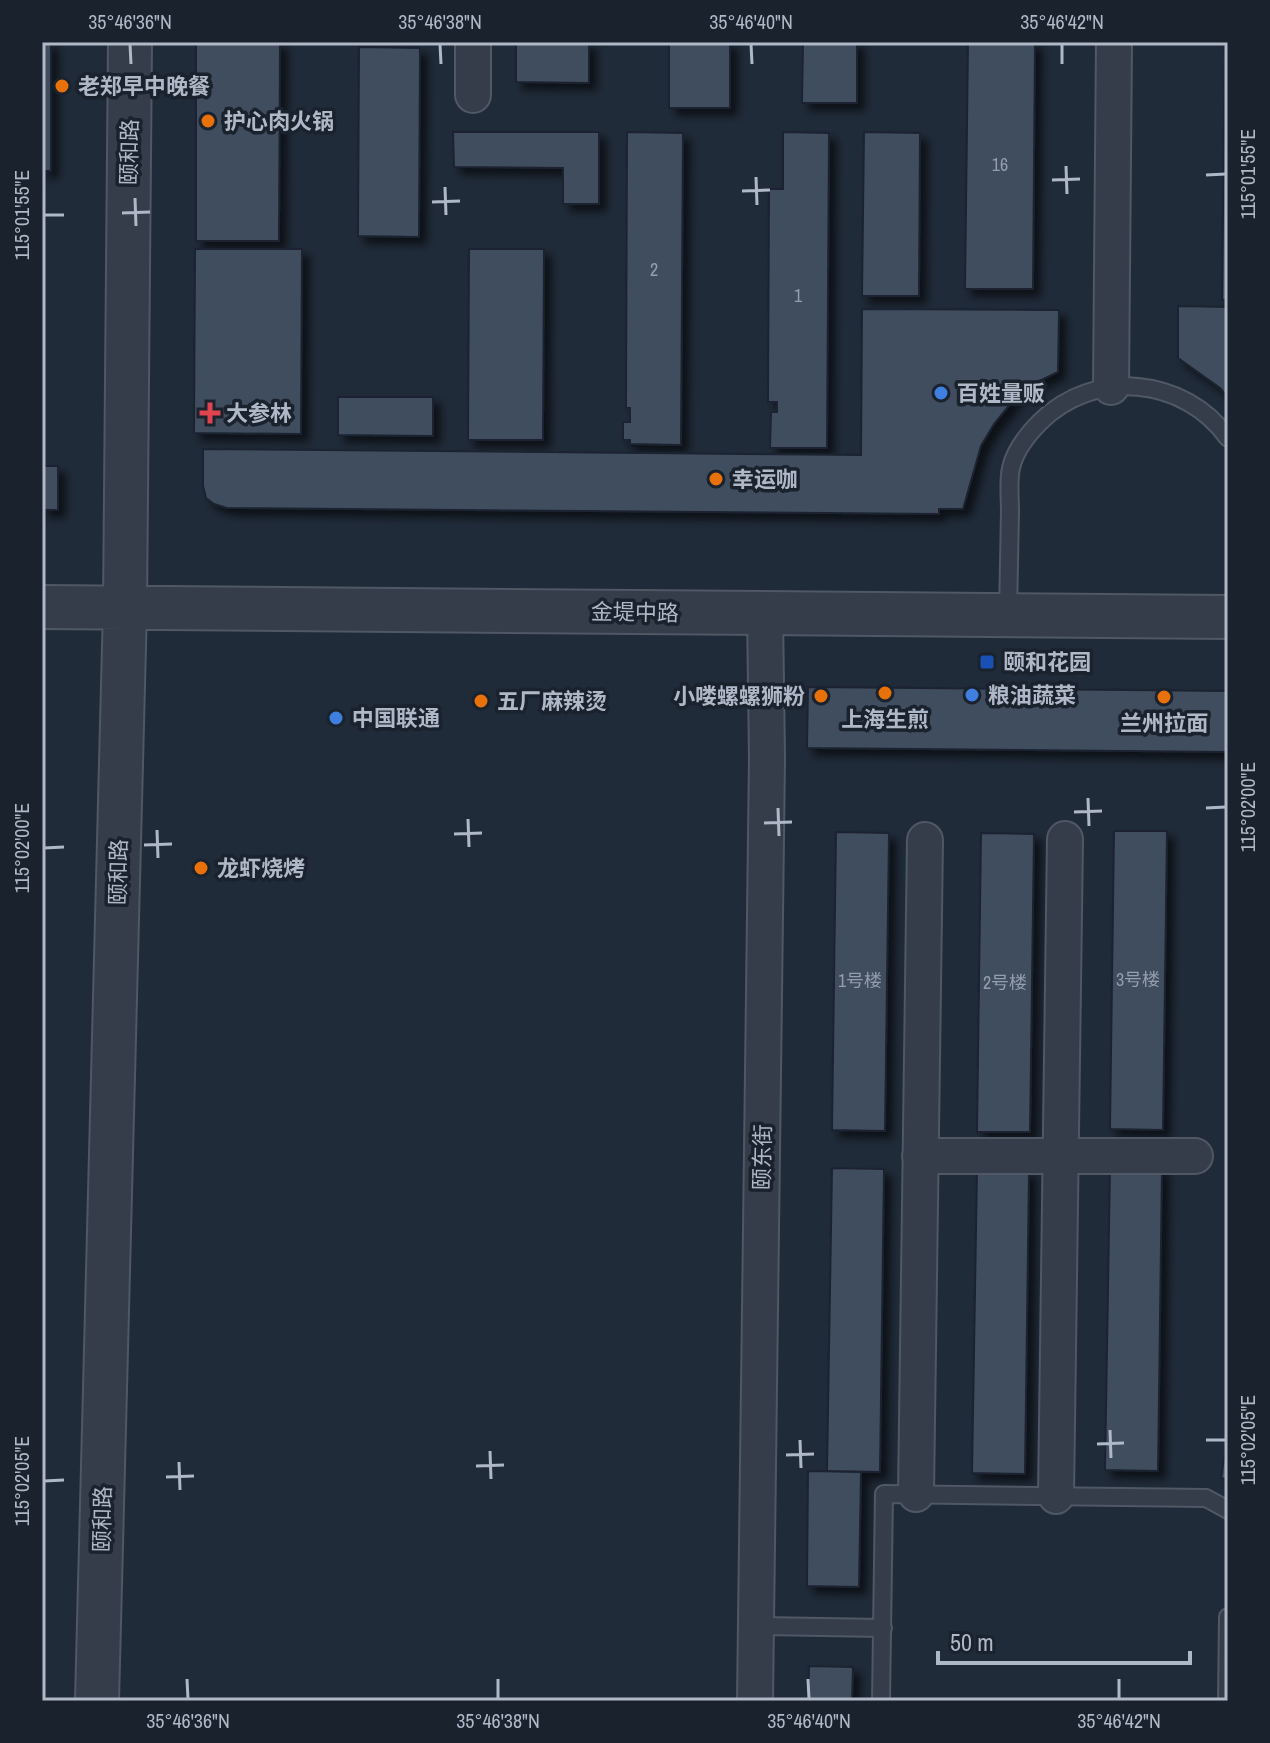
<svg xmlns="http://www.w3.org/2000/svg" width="1270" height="1743" viewBox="0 0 1270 1743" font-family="'Archivo Narrow','Noto Sans SC',sans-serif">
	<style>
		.building { fill: #414e5e; stroke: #1b2430; stroke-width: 2; filter: url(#shadow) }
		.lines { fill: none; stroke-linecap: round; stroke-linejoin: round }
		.service-casing { stroke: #4f5864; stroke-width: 20 }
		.minor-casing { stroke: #4f5864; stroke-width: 38 }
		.tertiary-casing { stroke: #4f5864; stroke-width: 46 }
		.service { stroke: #343d49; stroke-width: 16 }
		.minor { stroke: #343d49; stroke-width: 34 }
		.tertiary { stroke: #343d49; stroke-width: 42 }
		.ticks { fill: none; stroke: #afb8c6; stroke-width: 3 }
		.food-dot { fill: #e8710a; stroke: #1a222e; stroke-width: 3 }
		.shop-dot { fill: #3f7fe0; stroke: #1a222e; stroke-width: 3 }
		.health-dot { fill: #e0444e; stroke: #1a222e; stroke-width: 3 }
		.transit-dot { fill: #1a4fb4; stroke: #1a222e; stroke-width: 3 }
		.labels { text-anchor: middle; stroke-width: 7; stroke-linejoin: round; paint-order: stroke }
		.number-label { font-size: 18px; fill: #949eac }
		.poi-label { font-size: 22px; font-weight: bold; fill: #afb8c6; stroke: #1a222e; text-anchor: start }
		.street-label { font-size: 22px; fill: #afb8c6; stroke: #1a222e }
		.neatline { fill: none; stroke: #afb8c6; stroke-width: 3 }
		.ticks-label { font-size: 20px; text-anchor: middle; fill: #afb8c6 }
	</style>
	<defs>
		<filter id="shadow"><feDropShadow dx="7" dy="7" stdDeviation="4" flood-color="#0009"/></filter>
	</defs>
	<rect width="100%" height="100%" fill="#202b39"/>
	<path class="building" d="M42 42H51V171H42Z
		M196 42H280L279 241H196Z
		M516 42H589V83L516 82Z
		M669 42H730V108H669Z
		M803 42H857V103H802Z
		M968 42H1035L1033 289H965Z
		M1225 42H1228V300H1222Z
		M359 47 420 48 419 237 358 236Z
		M453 132H599V204H563V168L454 167Z
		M627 132 683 133 681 445 630 444V440H623V422H630V408H626Z
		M783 132 829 133 827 448H770L771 412H777V402H768L769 189H783Z
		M864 132 920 133 919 296H862Z
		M195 249H302L301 434 194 433Z
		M469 249H544L543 440H468Z
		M1178 306 1228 307V397L1220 388 1178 358Z
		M862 309 1059 310 1058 372 1039 381 1016 397 994 424 981 446 963 509H939V514L227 508 214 504 206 498 203 486V449L861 455Z
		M338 397H433V436L338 435Z
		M42 466H58V510H42Z
		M808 687 1228 691V752L807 748Z
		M1114 831H1167L1163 1130 1110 1129Z
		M836 832 889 833 885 1131 832 1130Z
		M981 833 1034 834 1030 1132H977Z
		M1110 1167H1162L1158 1471 1105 1470Z
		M832 1168 884 1169 880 1472 827 1471Z
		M977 1170H1029L1025 1474 972 1473Z
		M1228 1434V1480L1221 1478Z
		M808 1471 861 1472 859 1587 807 1586Z
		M809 1666 853 1667 852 1701H808Z"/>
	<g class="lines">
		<defs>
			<path id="service" d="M1008 615C1009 580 1009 546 1010 511 1010 497 1008 481 1011 468 1015 450 1028 434 1040 422 1094 368 1185 377 1228 438
				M756 1626 883 1628
				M881 1701 884 1494 1206 1498 1228 1510
				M1227 1701 1228 1617"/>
			<path id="minor" d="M473 95V42
				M1111 387 1114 42
				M920 1156H1195
				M916 1494 925 840
				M1056 1496 1065 839
				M755 1701 767 758 765 613"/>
			<path id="tertiary" d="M42 607 1228 617
				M97 1701 125 607 130 42"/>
		</defs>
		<use href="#service" class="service-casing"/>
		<use href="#minor" class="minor-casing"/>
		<use href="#tertiary" class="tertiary-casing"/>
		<use href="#service" class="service"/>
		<use href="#minor" class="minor"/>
		<use href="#tertiary" class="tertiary"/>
	</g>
	<path class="ticks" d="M130 44 131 64M440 44 441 64M751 44 752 64M1062 44V64M1066 166 1067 194M1206 175 1226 174M756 177 757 205M1052 180 1080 179M445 187 446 215M742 191 770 190M135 198 136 226M432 202 460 201M122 213 150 212M44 215H64M1088 798 1089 826M778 808 779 836M1206 808 1226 807M1074 812 1102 811M468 819 469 847M764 823 792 822M157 830 158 858M454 834 482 833M144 845 172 844M44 848 64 847M1110 1430 1111 1458M800 1440 801 1468M1206 1440H1226M1097 1444 1124 1443M490 1451 491 1479M786 1455 814 1454M179 1462 180 1490M476 1466 504 1465M166 1477 194 1476M44 1481 64 1480M187 1679 188 1699M498 1679V1699M808 1679 809 1699M1119 1679V1699"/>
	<g class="food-dot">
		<circle cx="62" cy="86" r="8"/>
		<circle cx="208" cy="121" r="8"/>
		<circle cx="716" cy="479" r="8"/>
		<circle cx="885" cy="693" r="8"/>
		<circle cx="821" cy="696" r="8"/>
		<circle cx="1164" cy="697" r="8"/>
		<circle cx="481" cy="701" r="8"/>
		<circle cx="201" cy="868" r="8"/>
	</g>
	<g class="shop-dot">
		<circle cx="941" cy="393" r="8"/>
		<circle cx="972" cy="695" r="8"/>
		<circle cx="336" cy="718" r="8"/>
	</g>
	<path class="health-dot" d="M206 401h8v8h8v8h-8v8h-8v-8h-8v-8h8z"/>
	<rect class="transit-dot" x="979" y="654" width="16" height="16" rx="4"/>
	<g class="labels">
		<g class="number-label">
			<text x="1000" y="171">16</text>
			<text x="654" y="276">2</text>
			<text x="798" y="302">1</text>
			<text x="1138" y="986">3号楼</text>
			<text x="860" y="987">1号楼</text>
			<text x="1005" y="989">2号楼</text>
		</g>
		<g class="poi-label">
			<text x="78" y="94">老郑早中晚餐</text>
			<text x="224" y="129">护心肉火锅</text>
			<text x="957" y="401">百姓量贩</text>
			<text x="226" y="421">大参林</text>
			<text x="732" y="487">幸运咖</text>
			<text x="1003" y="670">颐和花园</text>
			<text x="988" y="703">粮油蔬菜</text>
			<text x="805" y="704" text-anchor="end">小喽螺螺狮粉</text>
			<text x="497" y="709">五厂麻辣烫</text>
			<text x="352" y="726">中国联通</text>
			<text x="885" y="727" text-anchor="middle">上海生煎</text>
			<text x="1164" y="731" text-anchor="middle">兰州拉面</text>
			<text x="217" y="876">龙虾烧烤</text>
		</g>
		<g class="street-label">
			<text transform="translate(129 152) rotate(-89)" y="8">颐和路</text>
			<text transform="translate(635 612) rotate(1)" y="8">金堤中路</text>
			<text transform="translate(118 872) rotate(-89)" y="8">颐和路</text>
			<text transform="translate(762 1157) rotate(-89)" y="8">颐东街</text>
			<text transform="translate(102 1519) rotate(-89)" y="8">颐和路</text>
		</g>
	</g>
	<rect width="1270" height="1743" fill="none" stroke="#1a222e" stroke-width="88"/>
	<path d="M938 1651v12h252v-12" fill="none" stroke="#afb8c6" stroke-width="4"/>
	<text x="950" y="1651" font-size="24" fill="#afb8c6" stroke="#1a222e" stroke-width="6" paint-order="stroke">50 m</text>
	<rect x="44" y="44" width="1182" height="1655" class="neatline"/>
	<g class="ticks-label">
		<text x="130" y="29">35°46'36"N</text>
		<text x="440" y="29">35°46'38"N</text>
		<text x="751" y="29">35°46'40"N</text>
		<text x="1062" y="29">35°46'42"N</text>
		<text transform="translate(1248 174) rotate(-90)" y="7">115°01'55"E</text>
		<text transform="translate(22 215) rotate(-90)" y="7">115°01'55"E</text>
		<text transform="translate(1248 807) rotate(-90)" y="7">115°02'00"E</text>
		<text transform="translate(22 848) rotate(-90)" y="7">115°02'00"E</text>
		<text transform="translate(1248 1440) rotate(-90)" y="7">115°02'05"E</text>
		<text transform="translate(22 1481) rotate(-90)" y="7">115°02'05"E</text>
		<text x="188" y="1728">35°46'36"N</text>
		<text x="498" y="1728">35°46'38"N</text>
		<text x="809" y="1728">35°46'40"N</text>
		<text x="1119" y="1728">35°46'42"N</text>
	</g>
</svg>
